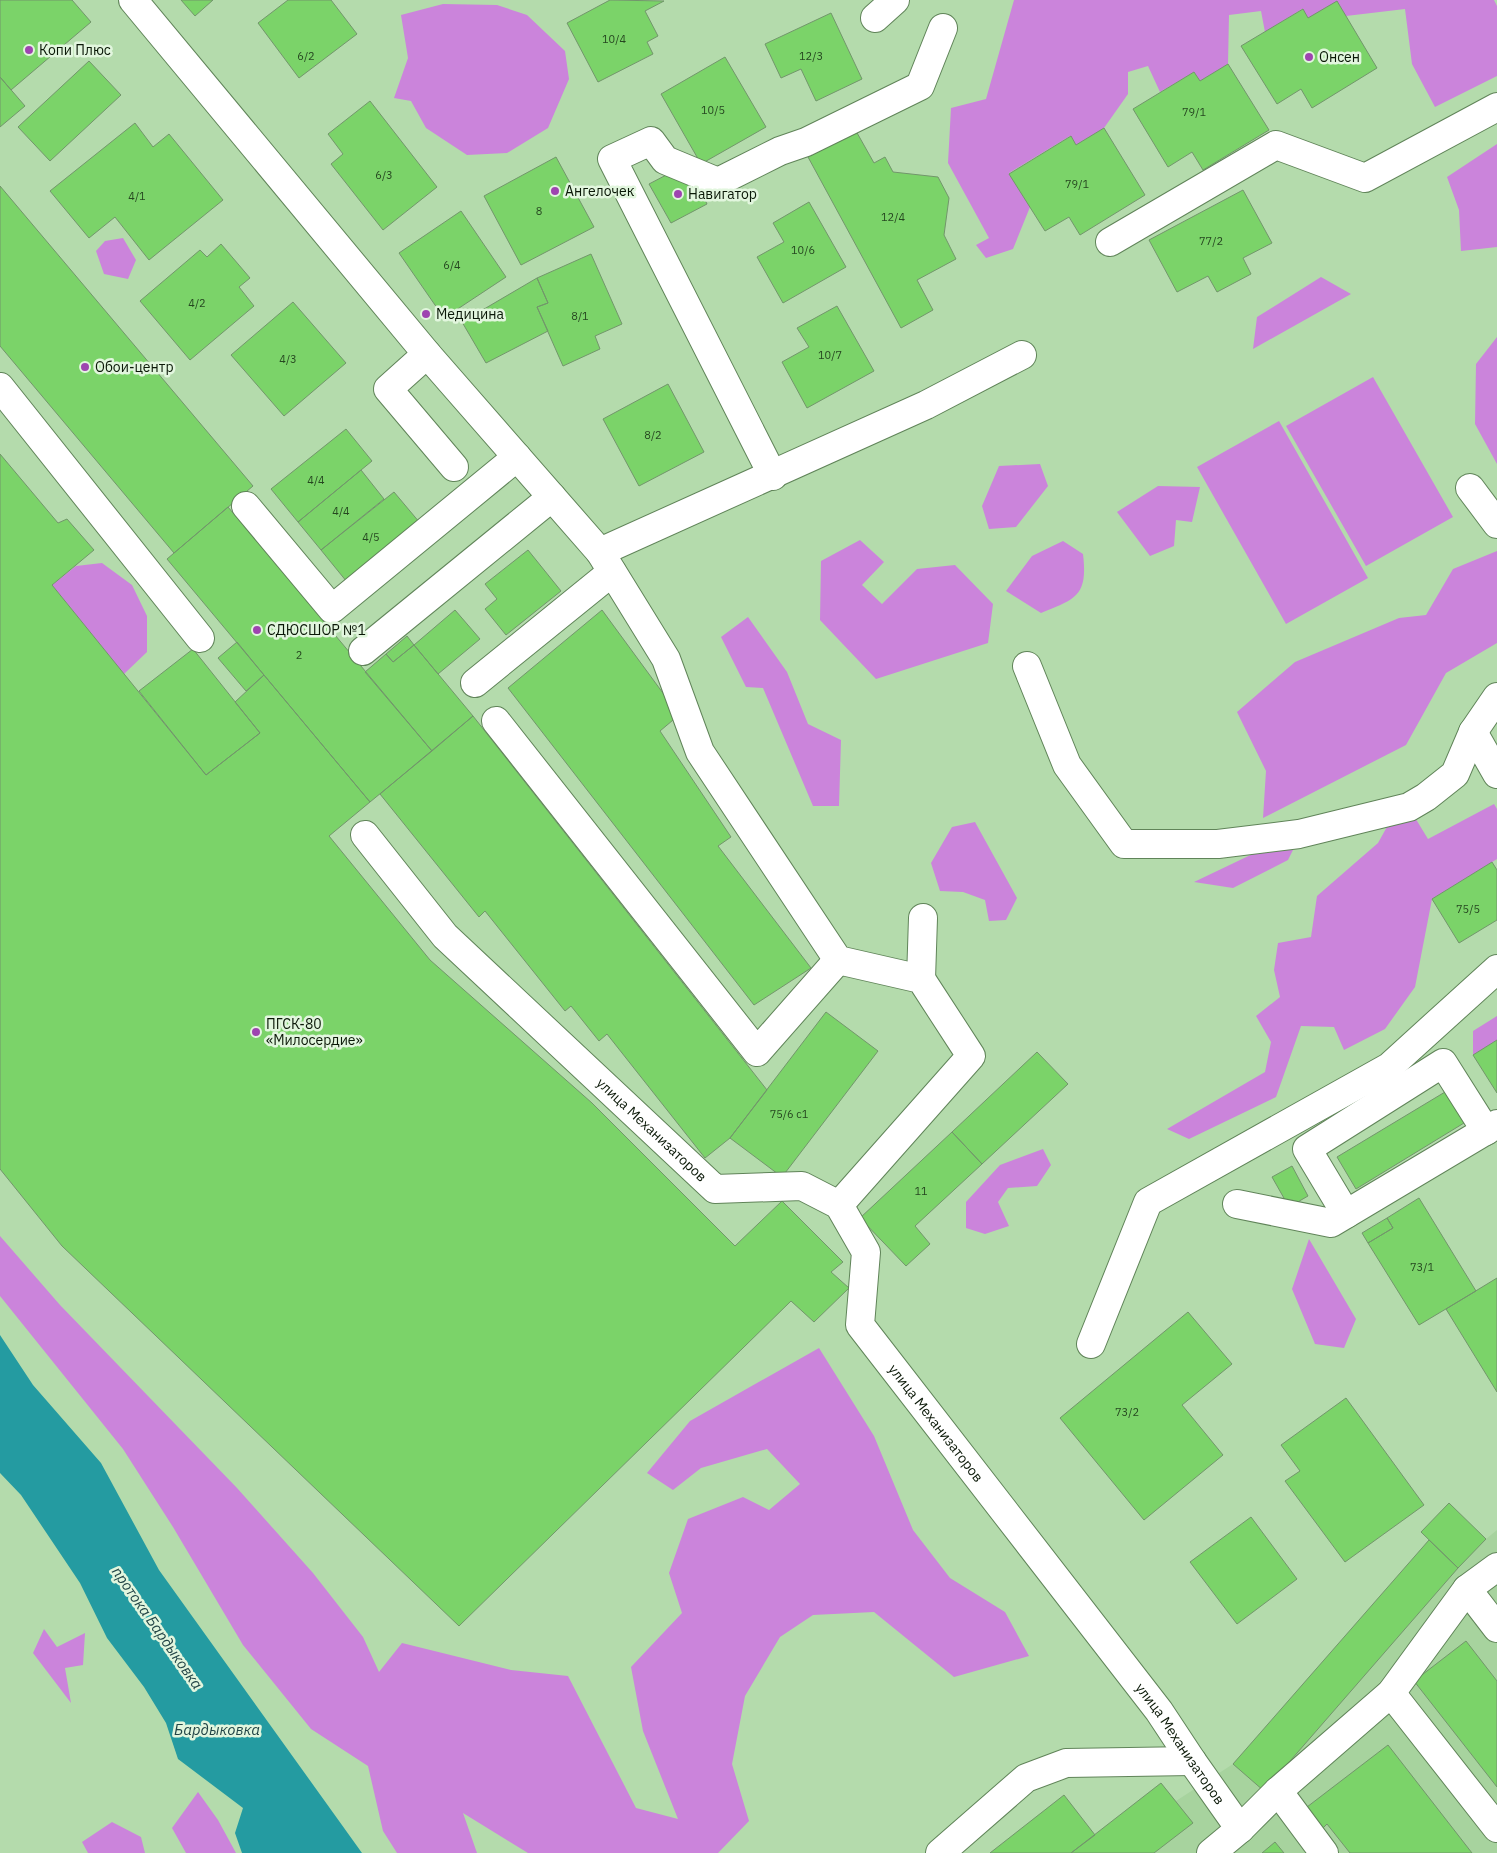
<svg xmlns="http://www.w3.org/2000/svg" width="1497" height="1853" viewBox="0 0 1497 1853" font-family="'IBM Plex Sans',sans-serif">
	<style>
		.built { fill: #a7d39e }
		.green { fill: #cb84db }
		.water { fill: #249ba1 }
		.building { fill: #7bd369; stroke: #72966b }
		.lines { fill: none; stroke-linecap: round; stroke-linejoin: round }
		.minor-casing { stroke: #608459; stroke-width: 30 }
		.minor { stroke: #fff; stroke-width: 28 }
		.poi-dot { fill: #9e45b0; stroke: #e2f6de; stroke-width: 2 }
		.labels { text-anchor: middle; stroke-width: 5; stroke-linejoin: round; paint-order: stroke }
		.number-label { font-size: 11px; fill: #264720 }
		.poi-label { font-size: 14px; fill: #0a1807; stroke: #e2f6de; text-anchor: start }
		.street-label { font-size: 14px; fill: #0a1807; stroke: #e2f6de }
		.water-label { font-size: 15px; font-style: italic; fill: #234547; stroke: #e2f6de }
	</style>
	<rect width="100%" height="100%" fill="#b4dbac"/>
	<path class="built" d="M1497 1530V1853H990L1095 1835 1161 1783 1176 1801 1233 1764 1429 1540 1486 1539Z"/>
	<path class="green" d="M1014 0H1494L1497 6V76L1435 107 1412 64 1405 9 1346 16 1308 18 1302 9 1265 32 1261 11 1229 15 1228 64 1200 81 1194 72 1160 92 1148 66 1128 72V94L1104 128 1076 145 1070 136 1009 173 1030 207 1013 249 986 258 976 245 989 238 948 163 951 108 986 99Z
		M443 4 497 5 527 15 565 51 569 79 548 128 507 153 467 155 426 128 411 101 394 98 408 58 401 15Z
		M1497 144V247L1461 251 1459 210 1447 177Z
		M123 238 136 260 128 279 104 274 96 251 105 241Z
		M1321 277 1351 294 1253 349 1257 317Z
		M1497 337V464L1475 424 1476 364Z
		M1373 377 1453 517 1366 566 1286 426Z
		M1279 421 1368 578 1286 624 1197 467Z
		M1040 464 1048 486 1016 527 989 529 982 506 999 466Z
		M1158 486 1200 487 1192 522 1176 520 1174 546 1150 556 1117 512Z
		M860 540 884 562 862 585 882 604 917 569 955 565 993 604 988 643 876 679 820 620 821 561Z
		M1063 541 1083 554C1088 596 1076 599 1041 613L1006 591 1032 556Z
		M1497 551V643L1446 673 1406 745 1263 818 1266 771 1237 712 1295 662 1399 618 1426 615 1453 569Z
		M102 563 132 585 147 616V652L124 674 52 585 76 566Z
		M748 617 787 672 808 724 841 740 839 806H813L763 688 746 687 721 637Z
		M1403 798 1428 839 1494 804 1497 809V859L1432 899 1415 987 1385 1029 1344 1050 1334 1027 1301 1026 1276 1097 1189 1139 1167 1129 1265 1072 1271 1042 1256 1016 1280 997 1274 970 1278 943 1311 937 1317 896 1378 843Z
		M975 822 1017 898 1006 920 989 921 985 900 963 892 940 891 931 863 952 827Z
		M1303 830 1288 860 1233 888 1194 882Z
		M1497 1016V1040L1473 1055V1031Z
		M1043 1149 1051 1165 1037 1186 1008 1188 998 1202 1009 1226 985 1234 966 1228V1202L1000 1165Z
		M0 1236 60 1305 237 1488 313 1573 363 1637 379 1672 402 1643 511 1670 568 1676 636 1808 678 1819 643 1731 631 1667 682 1613 669 1573 688 1519 743 1497 769 1510 800 1484 767 1449 701 1468 673 1490 647 1473 690 1421 819 1348 874 1436 913 1530 950 1578 1005 1612 1029 1656 954 1677 874 1612 813 1615 780 1637 745 1696 732 1764 749 1821 718 1853H528L463 1813 477 1853H397L383 1831 368 1766 311 1729 243 1645 173 1527 123 1449 0 1296Z
		M1309 1239 1356 1319 1344 1348 1315 1344 1292 1289Z
		M44 1629 57 1647 85 1633 83 1665 65 1668 71 1703 33 1653Z
		M198 1792 218 1820 236 1853H186L172 1828Z
		M112 1822 141 1837 145 1853H88L82 1842Z"/>
	<path class="water" d="M0 1335 33 1385 101 1463 159 1570 362 1853H242L235 1833 243 1808 178 1759 166 1723 144 1687 107 1638 80 1583 21 1495 0 1473Z"/>
	<path class="building" d="M0 0H72L91 22 11 90 0 77Z
		M181 0H213L195 16Z
		M288 0H331L357 34 299 78 258 23Z
		M610 0 664 1 645 11 658 36 647 42 653 54 598 82 567 23Z
		M1337 1 1377 68 1312 108 1301 89 1277 104 1241 46 1303 9 1308 18Z
		M831 13 862 79 816 101 801 69 781 78 765 44Z
		M725 57 766 127 701 164 661 94Z
		M89 61 121 95 50 161 18 127Z
		M1228 64 1269 130 1203 170 1192 152 1168 167 1133 109 1194 72 1200 81Z
		M0 77 25 106 0 127Z
		M370 101 437 187 383 230 331 164 343 154 328 134Z
		M135 123 153 147 169 134 223 200 149 260 115 217 89 238 50 191Z
		M1104 128 1145 195 1080 235 1069 217 1045 231 1009 174 1071 136 1076 145Z
		M856 131 874 163 885 157 893 172 938 177 949 198 944 235 956 259 917 280 933 310 901 328 808 157Z
		M556 157 594 227 521 265 484 196Z
		M672 172 696 181 707 204 671 223 649 184Z
		M0 186 253 486 174 553 0 346Z
		M1243 190 1272 243 1243 258 1251 274 1217 292 1208 276 1177 292 1149 240Z
		M809 202 846 267 783 303 757 257 784 242 773 223Z
		M461 211 506 277 444 318 399 253Z
		M221 244 250 278 239 287 254 306 190 360 140 301 200 250 207 257Z
		M591 254 622 324 595 336 600 349 563 366 537 307 548 303 537 278Z
		M537 278 548 303 537 307 548 331 486 363 462 322Z
		M293 302 346 363 284 416 231 355Z
		M837 306 874 371 807 408 782 362 809 347 797 328Z
		M668 384 704 452 639 486 603 419Z
		M346 429 372 461 298 522 271 489Z
		M0 454 58 523 67 519 94 550 52 585 206 775 260 733 235 702 264 675 370 802 329 836 430 960 592 1103 735 1246 782 1201 843 1262 831 1272 849 1288 814 1322 791 1301 459 1626 62 1246 0 1169Z
		M361 470 384 499 321 550 298 522Z
		M394 492 420 523 347 582 321 550Z
		M228 507 432 751 370 802 167 559Z
		M528 550 561 591 506 635 485 609 497 599 485 584Z
		M455 610 480 639 438 674 414 645Z
		M602 610 679 715 660 731 731 837 718 846 811 968 754 1005 508 688Z
		M407 636 414 645 393 662 386 654Z
		M237 642 264 675 246 691 218 658Z
		M414 645 473 716 432 751 365 672 386 654 393 662Z
		M193 649 260 733 206 775 139 691Z
		M473 716 767 1090 730 1138 705 1158 607 1034 599 1041 571 1006 565 1011 485 911 479 917 380 794Z
		M1492 862 1497 870V920L1459 943 1432 899Z
		M826 1012 878 1051 782 1177 730 1138Z
		M1497 1040V1093L1473 1055Z
		M1037 1052 1068 1084 982 1164 952 1132Z
		M1445 1092 1464 1123 1356 1189 1337 1157Z
		M952 1132 982 1164 915 1226 930 1244 906 1266 860 1218Z
		M1292 1166 1308 1196 1289 1207 1272 1177Z
		M1419 1198 1476 1291 1419 1325 1368 1243 1393 1228 1387 1218Z
		M1387 1218 1393 1228 1368 1243 1362 1233Z
		M1497 1278V1392L1446 1309Z
		M1188 1312 1232 1364 1182 1405 1223 1455 1144 1520 1060 1418Z
		M1346 1398 1424 1505 1345 1562 1285 1481 1300 1471 1281 1445Z
		M1449 1503 1486 1539 1458 1568 1421 1532Z
		M1251 1517 1297 1579 1237 1624 1190 1562Z
		M1429 1540 1458 1568 1264 1791 1233 1764Z
		M1466 1641 1497 1681V1787L1414 1681Z
		M1388 1745 1472 1853H1350L1327 1824 1323 1828 1307 1807Z
		M1161 1783 1193 1823 1154 1853H1071Z
		M1064 1795 1095 1835 1071 1853H990Z
		M1275 1842 1284 1853H1262Z"/>
	<g class="lines">
		<defs>
			<g id="minor">
				<path d="M133 0 427 354 600 552 666 659 700 752 838 960 921 979 971 1056 839 1205"/>
				<path d="M875 18 895 0"/>
				<path d="M1110 242 1276 145 1365 178 1497 107"/>
				<path d="M427 354 388 389 454 467"/>
				<path d="M0 387 200 638"/>
				<path d="M773 476 612 159 651 141 665 160 718 182 780 151 806 142 920 86 943 28"/>
				<path d="M1470 488 1497 524"/>
				<path d="M246 506 332 609 517 457"/>
				<path d="M600 552 926 405 1022 355"/>
				<path d="M363 651 552 497"/>
				<path d="M1027 666 1067 765 1124 844H1218L1299 834 1409 807 1426 797 1455 774 1473 732 1497 697"/>
				<path d="M475 683 612 572"/>
				<path d="M496 721 757 1052 838 960"/>
				<path d="M1473 732 1497 774"/>
				<path id="s1" d="M365 835 445 936 715 1189 802 1186 839 1205 866 1252 860 1325 1159 1711 1192 1761 1240 1829"/>
				<path d="M921 979 923 918"/>
				<path d="M1237 1204 1331 1223 1497 1124"/>
				<path d="M1346 1214 1307 1149 1443 1063 1486 1131"/>
				<path d="M1091 1344 1148 1202 1389 1067 1497 969"/>
				<path d="M1467 1589 1497 1628"/>
				<path d="M1391 1693 1497 1828"/>
				<path d="M1278 1791 1324 1853"/>
				<path d="M940 1853 1026 1778 1066 1763 1192 1761"/>
				<path d="M1211 1853 1240 1829 1278 1791 1391 1693 1467 1589 1497 1567"/>
			</g>
		</defs>
		<use href="#minor" class="minor-casing"/>
		<use href="#minor" class="minor"/>
	</g>
	<g class="poi-dot">
		<circle cx="29" cy="50" r="5"/>
		<circle cx="1309" cy="57" r="5"/>
		<circle cx="555" cy="191" r="5"/>
		<circle cx="678" cy="194" r="5"/>
		<circle cx="426" cy="314" r="5"/>
		<circle cx="85" cy="367" r="5"/>
		<circle cx="257" cy="630" r="5"/>
		<circle cx="256" cy="1032" r="5"/>
	</g>
	<g class="labels">
		<g class="number-label">
			<text x="614" y="43">10/4</text>
			<text x="306" y="60">6/2</text>
			<text x="811" y="60">12/3</text>
			<text x="713" y="114">10/5</text>
			<text x="1194" y="116">79/1</text>
			<text x="384" y="179">6/3</text>
			<text x="1077" y="188">79/1</text>
			<text x="137" y="200">4/1</text>
			<text x="539" y="215">8</text>
			<text x="893" y="221">12/4</text>
			<text x="1211" y="245">77/2</text>
			<text x="803" y="254">10/6</text>
			<text x="452" y="269">6/4</text>
			<text x="197" y="307">4/2</text>
			<text x="580" y="320">8/1</text>
			<text x="830" y="359">10/7</text>
			<text x="288" y="363">4/3</text>
			<text x="653" y="439">8/2</text>
			<text x="316" y="484">4/4</text>
			<text x="341" y="515">4/4</text>
			<text x="371" y="541">4/5</text>
			<text x="299" y="659">2</text>
			<text x="1468" y="913">75/5</text>
			<text x="789" y="1118">75/6 с1</text>
			<text x="921" y="1195">11</text>
			<text x="1422" y="1271">73/1</text>
			<text x="1127" y="1416">73/2</text>
		</g>
		<g class="poi-label">
			<text x="39" y="55">Копи Плюс</text>
			<text x="1319" y="62">Онсен</text>
			<text x="565" y="196">Ангелочек</text>
			<text x="688" y="199">Навигатор</text>
			<text x="436" y="319">Медицина</text>
			<text x="95" y="372">Обои-центр</text>
			<text x="267" y="635">СДЮСШОР №1</text>
			<text x="266" y="1029">ПГСК-80<tspan x="266" dy="16">«Милосердие»</tspan></text>
		</g>
		<g class="street-label">
			<text dy="5" stroke="none"><textPath href="#s1" startOffset="412">улица Механизаторов</textPath></text>
			<text dy="5" stroke="none"><textPath href="#s1" startOffset="879">улица Механизаторов</textPath></text>
			<text dy="5" stroke="none"><textPath href="#s1" startOffset="1282">улица Механизаторов</textPath></text>
		</g>
		<g class="water-label">
			<text transform="translate(157 1628) rotate(55)" y="5">протока Бардыковка</text>
			<text x="217" y="1735">Бардыковка</text>
		</g>
	</g>
</svg>
